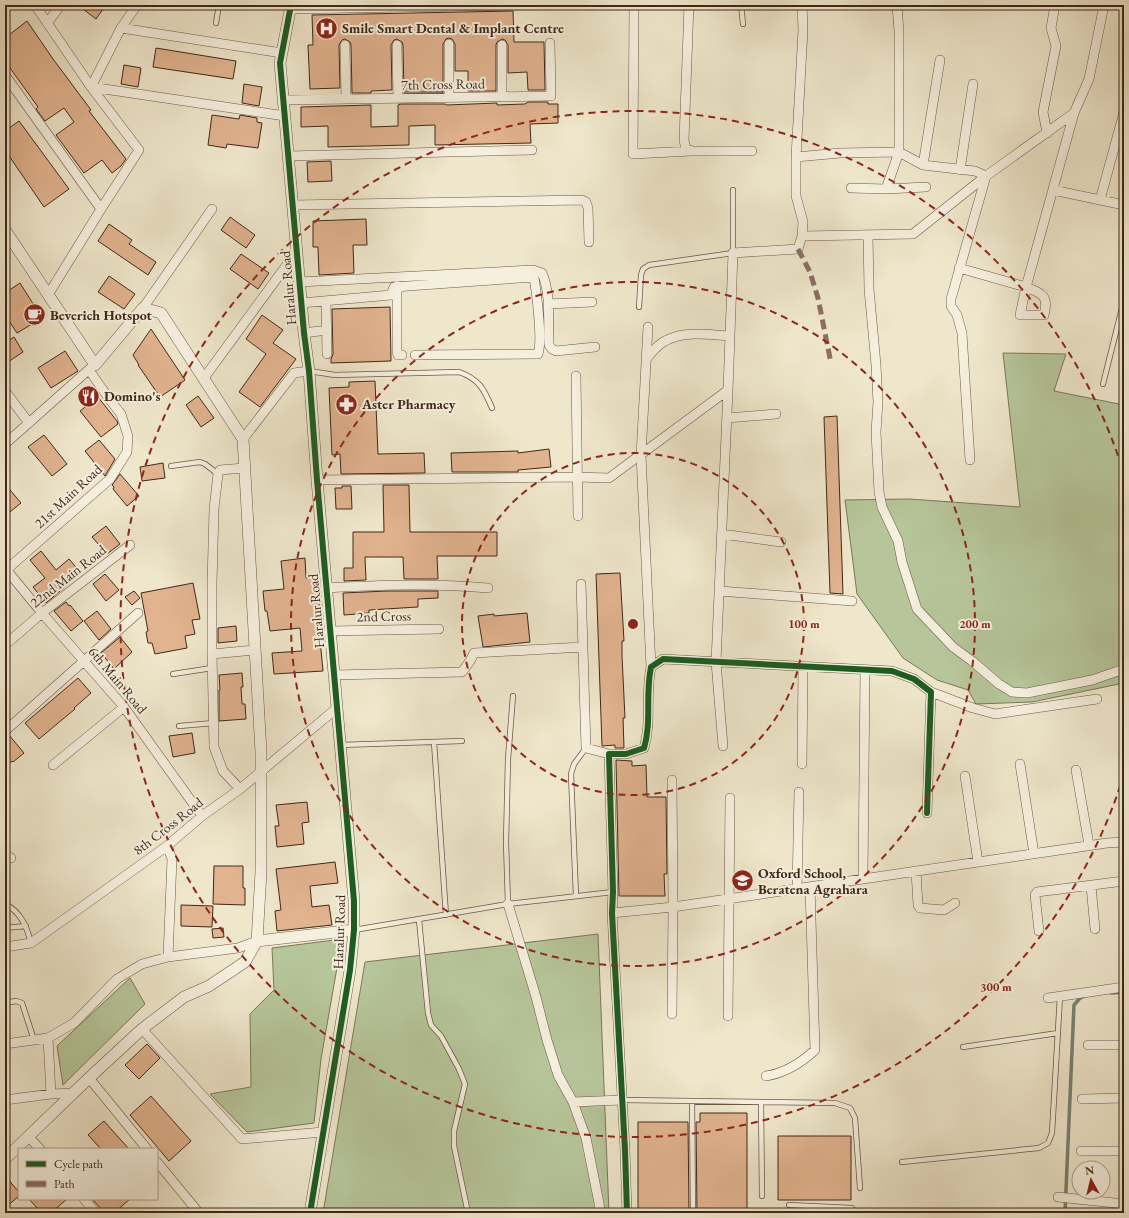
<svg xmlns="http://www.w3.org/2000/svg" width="1129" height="1218" viewBox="0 0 1129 1218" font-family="'EB Garamond',serif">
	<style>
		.green { fill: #b6c69a; stroke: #7b775a }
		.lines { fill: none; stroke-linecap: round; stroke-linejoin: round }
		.stream { stroke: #768475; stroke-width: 3.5 }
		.building { fill: #e1b38f; stroke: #40281a }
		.service-casing { stroke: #6c5846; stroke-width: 6 }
		.minor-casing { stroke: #6c5846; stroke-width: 10 }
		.tertiary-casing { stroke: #6c5846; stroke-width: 12 }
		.service { stroke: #f5efde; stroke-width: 4.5 }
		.minor { stroke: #f5efde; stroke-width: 9 }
		.tertiary { stroke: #f5efde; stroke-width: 11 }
		.quiet { stroke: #8d6e63; stroke-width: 5; stroke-dasharray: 10 5; stroke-linecap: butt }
		.cycleway-casing { stroke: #f5efde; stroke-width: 8 }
		.cycleway { stroke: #1b5e20; stroke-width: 6 }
		.ring { fill: none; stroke: #8f2418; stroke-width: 2; stroke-dasharray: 7 5 }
		.labels { text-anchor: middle; stroke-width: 4; stroke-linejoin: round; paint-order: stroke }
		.poi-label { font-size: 14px; font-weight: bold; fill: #40281a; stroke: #f5efde; text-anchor: start }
		.street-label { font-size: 14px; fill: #40281a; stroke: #f5efde }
		.centre { fill: #8f2418; stroke: #f5efde; stroke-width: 2 }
		.ring-label { font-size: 12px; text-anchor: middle; font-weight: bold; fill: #8f2418; stroke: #f5efde; stroke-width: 4; stroke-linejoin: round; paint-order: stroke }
	</style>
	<rect width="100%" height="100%" fill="#efe7cc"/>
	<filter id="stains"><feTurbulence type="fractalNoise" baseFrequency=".005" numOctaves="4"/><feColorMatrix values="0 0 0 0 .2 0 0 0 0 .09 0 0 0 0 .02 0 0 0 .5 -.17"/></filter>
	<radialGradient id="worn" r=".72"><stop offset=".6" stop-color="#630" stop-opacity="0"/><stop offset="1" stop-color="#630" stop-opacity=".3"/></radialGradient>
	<path class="green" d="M1003 353 1066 354 1054 391 1124 405V471L1120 525 1124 527V683L1032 702 976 704 968 690 937 680 903 658 857 594 845 500 910 499 1020 507Z
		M598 934 609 1213H323L365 962Z
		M342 939 321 1059 314 1123 247 1132 210 1094 251 1087 250 1014 274 990 272 948Z
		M130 978 145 1004 63 1085 57 1046Z"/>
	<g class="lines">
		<path class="stream" d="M1111 993 1124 992
			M1065 1213 1074 1005 1081 997H1083"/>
	</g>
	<path class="building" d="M78 5H106L96 19Z
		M513 11 514 42H544L545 90H528L527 72 508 73V45L505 40 502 39 497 42 496 45V91H468V71H455V44L452 39 449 38 446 39 443 44V92H404L403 45 402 42 397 39 394 40 391 45 392 90 371 91V93H352L351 45 350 42 345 39 342 40 339 45 340 88 310 89 308 45H313L312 15Z
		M27 21 53 59 91 110 89 111 126 159 121 166 112 173 102 160 84 173 56 135 74 122 64 108 45 121 36 109 38 107 5 61V38Z
		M156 48 236 61 233 79 153 67Z
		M124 65 141 68 138 87 121 84Z
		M244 84 262 87 259 106 242 103Z
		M528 102H548V104H558V123L530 124 531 143 435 145V125L409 126V145L328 147V126L301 127V107L371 105V127L398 126V105L401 104H445L447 105 497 103V105L525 104Z
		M212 115 239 119 240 115 257 118V122L262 123 258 148 227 144 226 148 208 145Z
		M19 121 69 189 44 207 5 150V131Z
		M331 161 332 181 308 182 307 162Z
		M230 217 255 235 246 248 221 230Z
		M366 219 367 245H353L354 273 319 275 318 247H313V221Z
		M109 224 132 240 129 244 156 262 148 275 98 241Z
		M241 254 269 273 258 289 230 269Z
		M109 276 135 294 124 309 98 292Z
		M20 283 42 318 17 333 5 315V293Z
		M390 307 391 361 331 363V359L333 354 332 309Z
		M262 315 283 330 273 343 296 359 260 407 239 392 266 354 246 339Z
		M151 329 185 380 160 397 138 365H139L133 355Z
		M14 337 23 352 5 364V343Z
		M65 351 78 371 51 388 38 368Z
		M375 381 378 454 424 453 425 473 341 474 340 454 332 455 329 388 349 387V382Z
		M198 396 214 418 201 427 186 405Z
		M98 397 117 421 118 424 101 437 80 411Z
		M837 416 843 594 830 593 824 417Z
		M44 435 67 464 52 476 28 447Z
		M99 440 115 459 105 476 85 451Z
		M549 449 551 467 518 470V472H452L451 453 518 451V453Z
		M163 463 165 478 142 481 140 467Z
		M120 474 139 496 127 506 113 489 114 487 112 485Z
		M5 484 21 503 5 516Z
		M383 485H409L410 532H497V556H437L438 579H404L403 557H365L366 580 344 581V568H353V532H384Z
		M342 486H351L352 509H336L335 488H342Z
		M106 526 120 544 107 554 92 537Z
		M41 551 56 570 69 559 81 573 46 603 33 587 45 578 30 560Z
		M305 558 306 578 316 577 320 607 317 608 323 671 274 674 272 653 302 651 300 628 270 631 267 611H265L263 591 284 589 281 561Z
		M620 573 624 641H622V656L625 718H623L624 748H615V745L602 746 596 574Z
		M105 574 119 590 106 601 93 584Z
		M193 583 200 619 192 620 195 634 185 636 187 648 155 654 152 643H148L146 632 148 631 141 593Z
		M134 591 140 598 132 605 125 597Z
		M387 591H438V598L418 599V607L369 610V613L344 615 343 593Z
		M66 602 69 606 70 605 83 621 71 631 54 611Z
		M97 611 111 629 99 640 84 621Z
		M527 613 530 642 483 647 478 616 494 614V616Z
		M236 626 237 641 218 643V628Z
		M120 637 132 652 114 669 101 653Z
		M242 673 243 687H241L242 704H245L246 719 219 721V690H220L219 675Z
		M78 678 91 693 74 708 75 709 39 739 25 723Z
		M192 733 195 753 173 757 169 736Z
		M9 735 24 753 13 762 12 761 5 767V737Z
		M616 760 632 761V766L646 765 647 797H666L667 874H664L665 896H619Z
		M307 802 309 822 302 823 304 844 277 847 275 826H279L276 805Z
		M335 862 338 883 310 886 312 907 329 905 332 925 277 931 275 911 281 910 276 869Z
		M214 866H243V888H245V905L213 904Z
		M181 905 213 906 212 927 181 926Z
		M223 928 224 937 213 938 212 929Z
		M147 1044 160 1058 139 1079 125 1065Z
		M151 1096 191 1141 169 1161 130 1115Z
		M700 1113H747V1213H697L696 1122H700Z
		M104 1121 111 1129 129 1149H101L88 1135Z
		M638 1122H688L689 1213H638Z
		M778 1136H851V1200H778Z
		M5 1176 19 1192V1196L5 1208Z
		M29 1199H67L51 1213H31L37 1208Z
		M92 1199H130L114 1213H105Z"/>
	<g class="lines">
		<defs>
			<path id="service" d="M741 5 743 24
				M216 23 219 5
				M639 307 641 275 643 269 649 265 733 253V190
				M309 371 335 375 459 372C479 379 484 389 492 408
				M1103 384 1124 300
				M171 466 200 462 205 464 218 474
				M173 674 212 668
				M179 726 214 723
				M434 742 446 915
				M340 745 462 741
				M576 896 571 774 574 764 586 748
				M5 904C21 912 27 927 31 943
				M508 904 506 843 508 759 513 696
				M419 920 428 1013 431 1025 441 1036 459 1069 465 1084 454 1131V1146L468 1213
				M5 928 26 926
				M354 930 508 904 613 892
				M5 1003 16 1001 22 1003 34 1040
				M963 1047 1058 1033
				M623 1100 835 1103 850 1108 855 1118 860 1188
				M692 1101 693 1213
				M761 1102 762 1196
				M902 1162 1039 1148 1048 1143 1052 1133 1060 996
				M789 1205 852 1208 856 1213"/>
			<path id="minor" d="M35 5 91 87 139 150 101 209 48 295
				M137 5 121 28 91 87 285 116
				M634 5 633 154 691 151
				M689 5 684 140 686 149 692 151H752
				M897 5 899 32V152L923 165 975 171 986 176
				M290 9 528 5
				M47 23 61 5
				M121 28 282 53
				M449 44V98
				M345 45 346 99
				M397 45 398 99
				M502 45V97
				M5 75 101 209
				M283 100 551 96 550 43
				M1047 133 1043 112 1056 46 1051 28 1055 5
				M288 156 532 150
				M796 157 840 153 899 152 886 189
				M923 165 940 60
				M960 170 973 84
				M851 188 886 189 926 187
				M1053 190 1124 205
				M1100 200 1124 112
				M293 205 582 200 586 202 588 208 589 242
				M868 235 869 289 876 365 878 402 876 432 879 492 882 507 898 541 902 562 917 609 953 647 972 661 999 684 1012 692 1027 693 1092 680 1124 669
				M802 236 913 234 986 176 1074 113 1089 79 1104 5
				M959 268 1026 287 1074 113
				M299 282 533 270 542 273C551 293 548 323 549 345L552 349 556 351 595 347
				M397 286V352L398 355H402
				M1026 287C1043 294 1049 296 1044 315H1020Z
				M326 301 327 354
				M301 303 391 295 394 287 534 277
				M548 304 592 302
				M143 308 212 209
				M648 327 641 455 651 667
				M304 333 327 330
				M415 355 538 354C543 340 536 288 533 272
				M647 358C652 352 657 345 665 341 684 330 709 335 730 336
				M576 376 578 516
				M204 378 297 251
				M5 391 29 423
				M727 418 776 414
				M243 439 294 373 309 371
				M5 444 94 365
				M970 460 962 333 957 315 951 306V299L986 176
				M317 480 576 477 609 478 728 390 733 253 798 249 802 236 803 222 796 196V157L803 30 802 5
				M722 534 781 542
				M5 568 42 613 124 707 202 816
				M5 571 110 479 127 452 128 436 121 414 110 400 89 370
				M581 584 586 748 609 754
				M326 588C380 585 434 583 488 588
				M719 591 852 601
				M330 631 439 629
				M5 645 42 613 130 545
				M212 654 255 650
				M334 675 462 672 470 661 474 653 583 647
				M931 692 973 708 995 714 1097 699
				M5 731 138 613
				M723 746 716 662 728 390
				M802 764 803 667
				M1020 764 1034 854
				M53 765 124 707
				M1076 770 1089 845
				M965 776 978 862
				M672 780 673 907 672 1014
				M240 789 223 771 214 747 212 654V583L214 509 218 474 220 470 244 468
				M167 846 172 859 168 957 238 948 257 941
				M5 855 11 858
				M916 871 918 905 920 908 944 910 955 903
				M863 879 865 670
				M1091 886 1095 929
				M797 889 799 792
				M508 904 536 997 547 1040 558 1075 573 1102 586 1138 599 1203 600 1213
				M612 913 673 907 1107 843 1124 842
				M1039 931 1035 895 1037 892 1124 881
				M5 947 31 943 167 846 202 816 240 789 337 708
				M1048 998 1124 987
				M728 1016 730 798
				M142 1029 242 1139 323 1132
				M48 1038 51 1094
				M5 1044 48 1038 74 1023 117 979 142 964 168 957
				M1088 1045H1124
				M766 1076C785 1073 801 1063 815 1050L810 887
				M89 1078 147 1149
				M1082 1099 1124 1098
				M5 1100 51 1094 73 1093
				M573 1102 623 1100
				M28 1136 40 1149
				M1081 1151H1124
				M157 1162 199 1213
				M1058 1197 1124 1204
				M84 1199 96 1213
				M627 1213 625 1150 612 913 613 892 609 754H626L644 748C652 722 645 695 651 667L663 659 892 671 914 679 931 692 927 813"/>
			<path id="tertiary" d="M291 5 280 63 304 333 309 371 317 480 354 901V930L350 970 310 1213
				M5 230 95 365 143 308 161 313 243 439 261 752V872L257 941 245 962 209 986 184 997 142 1029 89 1078 5 1159
				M257 941 354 930"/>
		</defs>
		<use href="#service" class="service-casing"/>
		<use href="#minor" class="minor-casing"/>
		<use href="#tertiary" class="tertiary-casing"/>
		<use href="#service" class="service"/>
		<use href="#minor" class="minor"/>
		<use href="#tertiary" class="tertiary"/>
		<path class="quiet" d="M798 249 810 272 818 298 831 363"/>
		<defs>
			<path id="cycleway" d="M291 5 280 63 304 333 309 371 317 480 354 901V930L350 970 310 1213
				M627 1213 625 1150 612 913 613 892 609 754H626L644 748C652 722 645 695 651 667L663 659 892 671 914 679 931 692 927 813"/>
		</defs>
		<use href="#cycleway" class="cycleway-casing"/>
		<use href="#cycleway" class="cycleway"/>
	</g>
	<g class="ring">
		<circle cx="633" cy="624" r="171"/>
		<circle cx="633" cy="624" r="342"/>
		<path d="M1124 774A513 513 0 1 1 1124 474"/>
	</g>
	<defs>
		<symbol id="hospital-disc" viewBox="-11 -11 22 22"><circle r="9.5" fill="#8f2418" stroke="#f5efde"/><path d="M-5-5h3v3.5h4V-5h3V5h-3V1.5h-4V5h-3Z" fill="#fff"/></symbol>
		<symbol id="cafe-disc" viewBox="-11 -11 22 22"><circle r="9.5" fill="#8f2418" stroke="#f5efde"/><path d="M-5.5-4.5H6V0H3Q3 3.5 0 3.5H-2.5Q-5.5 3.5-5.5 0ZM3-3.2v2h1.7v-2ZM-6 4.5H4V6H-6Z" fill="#fff"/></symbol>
		<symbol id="restaurant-disc" viewBox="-11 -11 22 22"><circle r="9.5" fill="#8f2418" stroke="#f5efde"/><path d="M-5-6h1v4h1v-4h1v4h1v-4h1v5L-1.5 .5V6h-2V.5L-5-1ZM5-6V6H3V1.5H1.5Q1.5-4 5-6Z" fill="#fff"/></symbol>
		<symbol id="pharmacy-disc" viewBox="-11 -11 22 22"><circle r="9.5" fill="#8f2418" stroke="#f5efde"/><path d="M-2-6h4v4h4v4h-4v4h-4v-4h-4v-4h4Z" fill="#fff"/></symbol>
		<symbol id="school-disc" viewBox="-11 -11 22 22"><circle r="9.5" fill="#8f2418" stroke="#f5efde"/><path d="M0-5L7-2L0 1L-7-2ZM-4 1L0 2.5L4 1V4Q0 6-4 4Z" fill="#fff"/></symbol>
	</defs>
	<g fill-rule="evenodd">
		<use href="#hospital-disc" x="314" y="16" width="25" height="25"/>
		<use href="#cafe-disc" x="22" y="302" width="25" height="25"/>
		<use href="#restaurant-disc" x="76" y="384" width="25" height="25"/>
		<use href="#pharmacy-disc" x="334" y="392" width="25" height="25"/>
		<use href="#school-disc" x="730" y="868" width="25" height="25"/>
	</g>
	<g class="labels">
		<g class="poi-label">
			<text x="342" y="33">Smile Smart Dental &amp; Implant Centre</text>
			<text x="50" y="320">Beverich Hotspot</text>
			<text x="104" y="401">Domino's</text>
			<text x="362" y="409">Aster Pharmacy</text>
			<text x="758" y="878">Oxford School,<tspan x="758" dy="16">Beratena Agrahara</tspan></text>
		</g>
		<g class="street-label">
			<text transform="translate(443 84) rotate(-1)" y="5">7th Cross Road</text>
			<text transform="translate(288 288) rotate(-95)" y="5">Haralur Road</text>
			<text transform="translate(68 496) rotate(-43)" y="5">21st Main Road</text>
			<text transform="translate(68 576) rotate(-38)" y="5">22nd Main Road</text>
			<text transform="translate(316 611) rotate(-95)" y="5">Haralur Road</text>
			<text transform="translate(384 616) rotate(-1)" y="5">2nd Cross</text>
			<text transform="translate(118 680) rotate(50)" y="5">6th Main Road</text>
			<text transform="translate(168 826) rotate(-38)" y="5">8th Cross Road</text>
			<text transform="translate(339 932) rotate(-88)" y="5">Haralur Road</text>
		</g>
	</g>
	<circle cx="633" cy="624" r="6" class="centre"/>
	<g class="ring-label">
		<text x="804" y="628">100 m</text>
		<text x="975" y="628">200 m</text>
		<text x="996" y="991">300 m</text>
	</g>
	<rect width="1129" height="1218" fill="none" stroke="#efe7cc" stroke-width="20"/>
	<rect x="6" y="6" width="1117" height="1206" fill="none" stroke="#40281a" stroke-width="2"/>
	<rect x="10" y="10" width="1109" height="1198" fill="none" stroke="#40281a"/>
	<rect x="18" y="1148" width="140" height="52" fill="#f5efde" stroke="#ad9f90"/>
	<rect x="26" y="1161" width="20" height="6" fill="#1b5e20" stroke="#ad9f90"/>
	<text x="54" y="1168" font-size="12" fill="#40281a">Cycle path</text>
	<rect x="26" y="1181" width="20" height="6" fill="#8d6e63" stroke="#ad9f90"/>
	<text x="54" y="1188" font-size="12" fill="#40281a">Path</text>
	<g transform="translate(1091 1180) rotate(352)"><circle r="19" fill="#f5efde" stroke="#ad9f90"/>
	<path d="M0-3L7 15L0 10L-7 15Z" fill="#8f2418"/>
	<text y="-6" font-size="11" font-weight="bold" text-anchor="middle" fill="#40281a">N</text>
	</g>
	<rect width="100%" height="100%" filter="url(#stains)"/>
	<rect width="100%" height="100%" fill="url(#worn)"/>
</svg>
